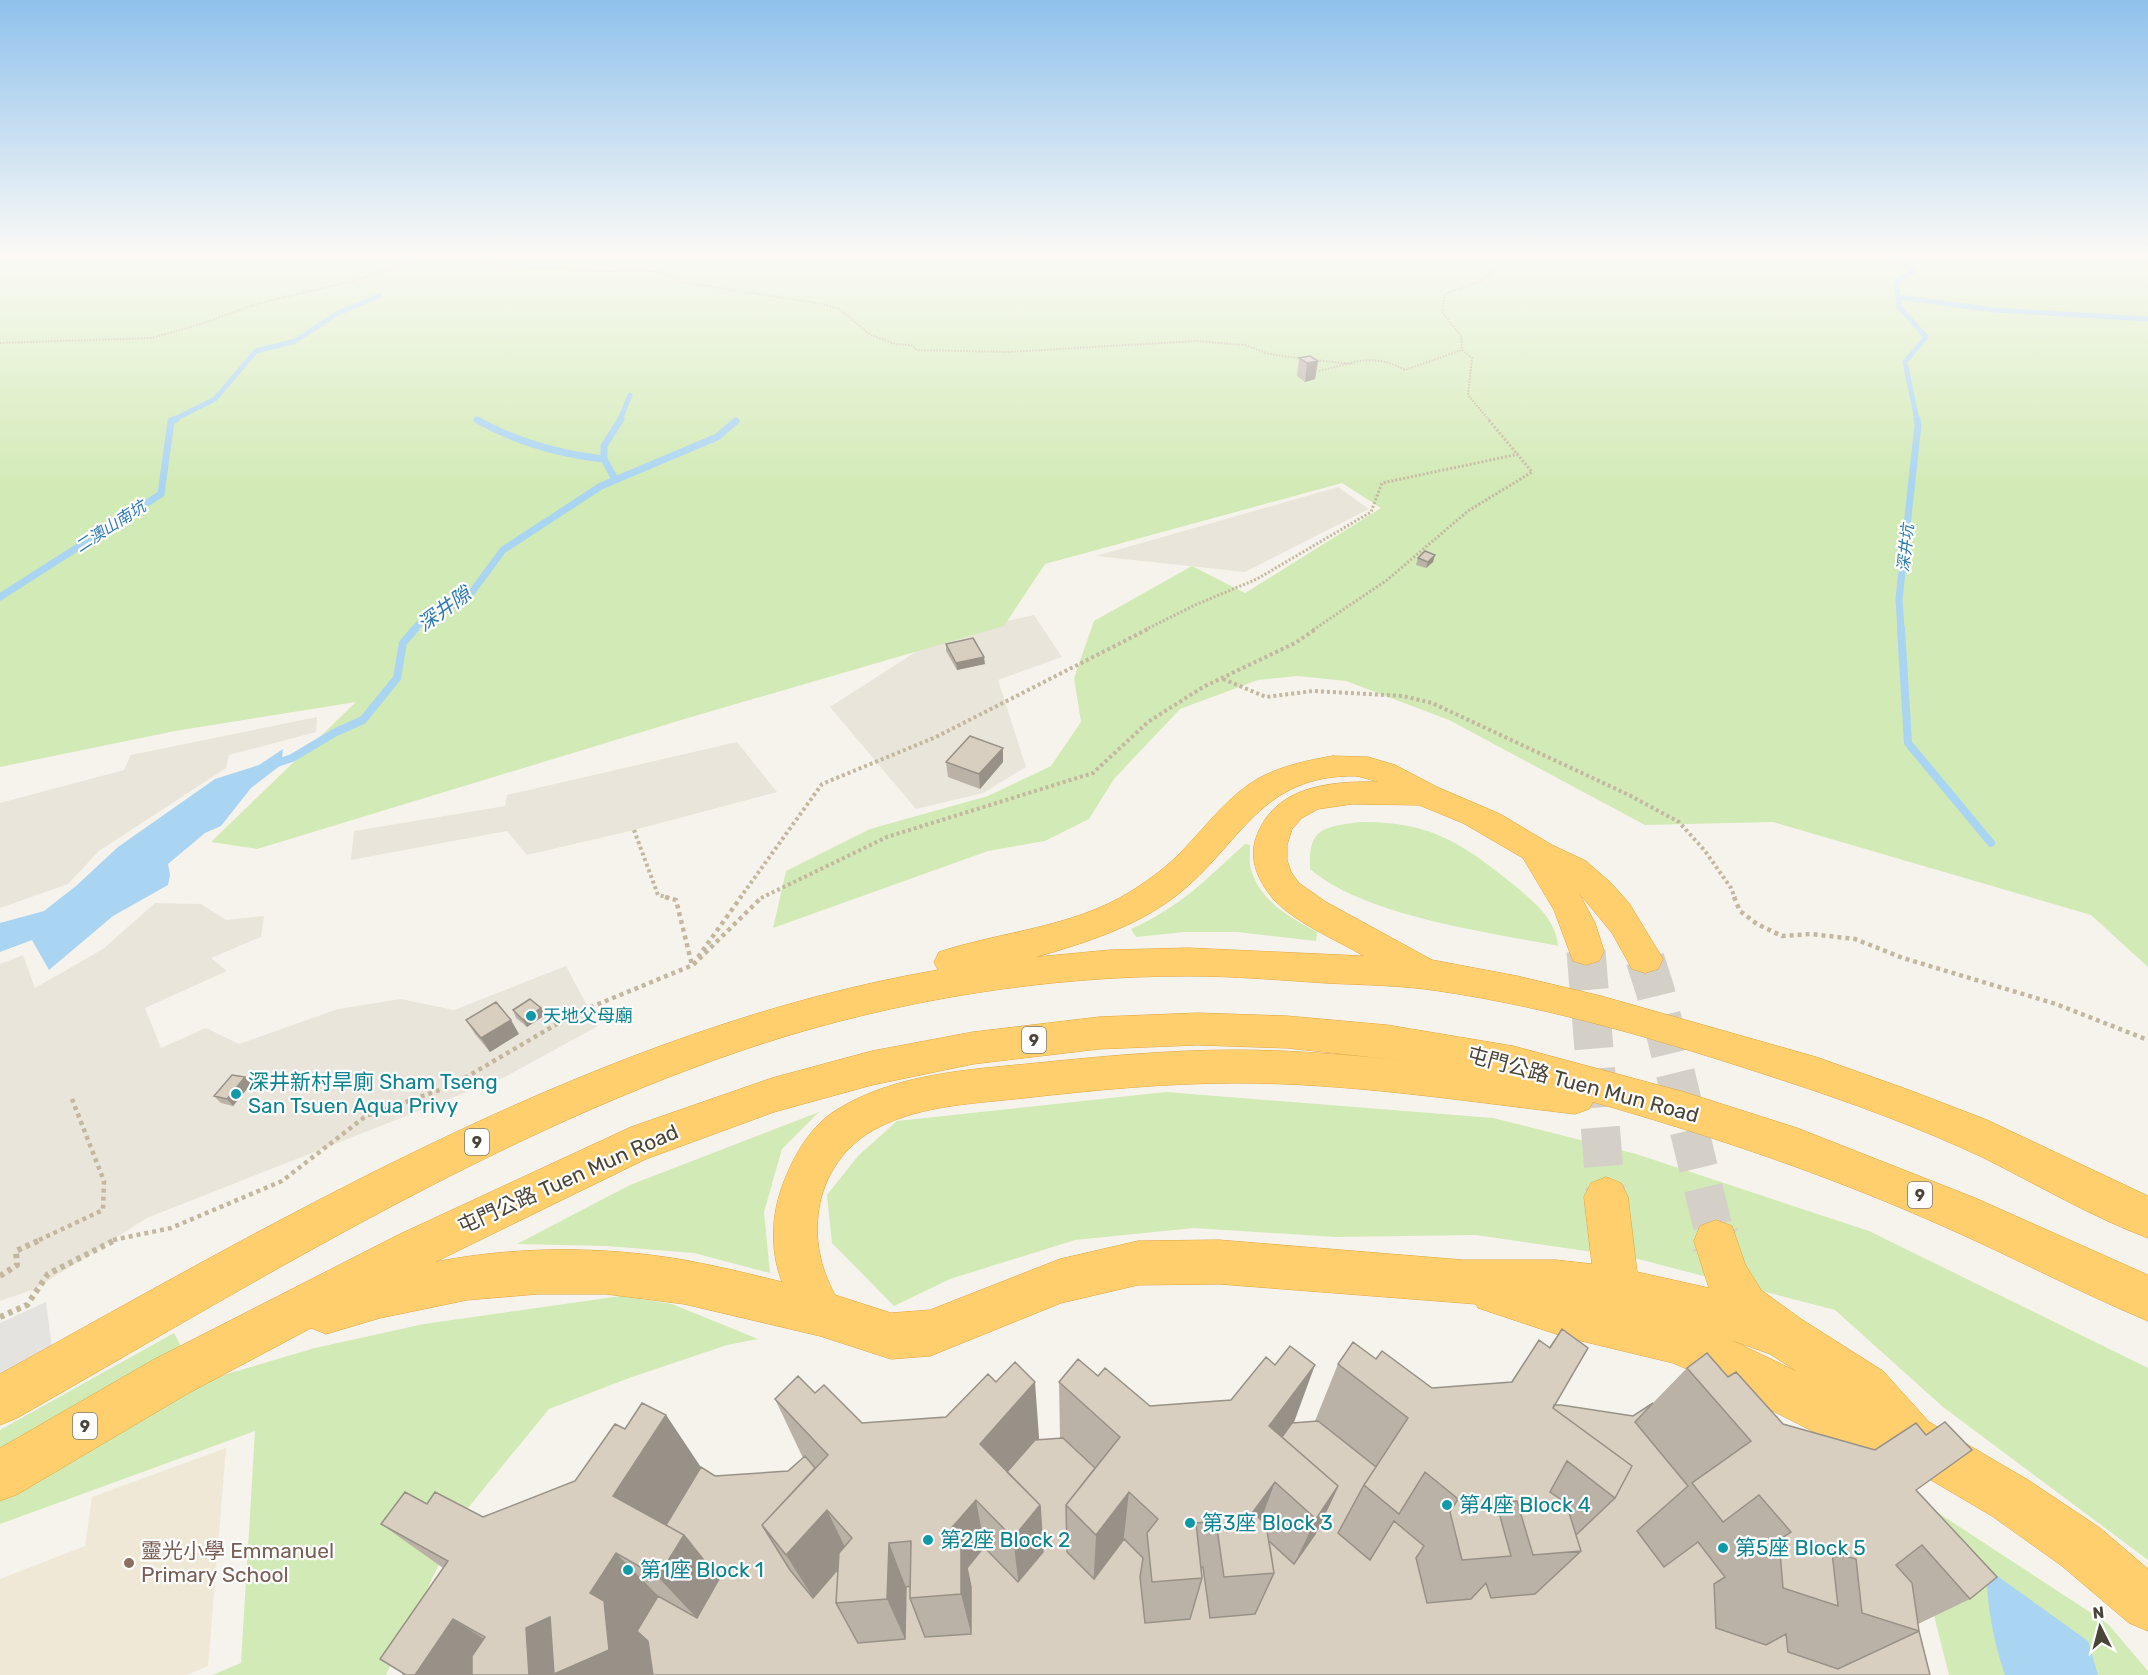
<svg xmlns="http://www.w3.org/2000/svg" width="2148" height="1675" viewBox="0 0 2148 1675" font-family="Rubik,'Noto Sans TC',sans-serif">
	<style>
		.residential { fill: #eae5da }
		.education { fill: #efe8d6 }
		.green { fill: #d2eab5 }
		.parking { fill: #e5e3e0 }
		.water { fill: #a9d4f2 }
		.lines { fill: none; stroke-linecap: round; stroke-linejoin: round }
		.stream-far2 { stroke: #a9d4f2; stroke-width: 5 }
		.stream-far1 { stroke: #a9d4f2; stroke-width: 7 }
		.stream { stroke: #a9d4f2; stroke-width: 8 }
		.motorway-tunnel-far1 { stroke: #d4d0c8; stroke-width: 39; stroke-dasharray: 39 20; stroke-linecap: butt }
		.motorway-tunnel { stroke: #d4d0c8; stroke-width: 50; stroke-dasharray: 50 25; stroke-linecap: butt }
		.motorway-casing { stroke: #e0a43c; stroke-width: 1 }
		.path-far4 { stroke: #c4b79f; stroke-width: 2; stroke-dasharray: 1.5 1.5; stroke-linecap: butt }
		.path-far3 { stroke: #c4b79f; stroke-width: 3; stroke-dasharray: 2 2; stroke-linecap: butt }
		.path-far2 { stroke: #c4b79f; stroke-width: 4; stroke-dasharray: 3 3; stroke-linecap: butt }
		.path-far1 { stroke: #c4b79f; stroke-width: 4.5; stroke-dasharray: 4 4; stroke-linecap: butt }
		.path { stroke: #c4b79f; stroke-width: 6; stroke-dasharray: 4.5 4.5; stroke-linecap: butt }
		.motorway { fill: #ffcf6e; fill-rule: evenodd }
		.wall { fill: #bab2a6 }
		.shaded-wall { fill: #979187 }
		.building { fill: #d8cfc1; stroke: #979187; stroke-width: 1.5 }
		.culture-dot { fill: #0f9aa8; stroke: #fff; stroke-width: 2 }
		.education-dot { fill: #8d6e63; stroke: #fff; stroke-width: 2 }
		.labels { text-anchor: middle; stroke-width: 4.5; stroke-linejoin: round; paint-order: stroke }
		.far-water-label { font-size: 16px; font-style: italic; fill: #2e7ab2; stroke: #fff }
		.shield { fill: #fff; stroke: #817c74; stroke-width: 1.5 }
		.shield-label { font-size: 16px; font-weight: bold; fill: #4b4439 }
		.culture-label { font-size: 18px; fill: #0d838f; stroke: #fff; text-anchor: start }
		.water-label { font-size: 20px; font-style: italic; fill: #2e7ab2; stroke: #fff }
		.near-culture-label { font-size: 21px; fill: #0d838f; stroke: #fff; text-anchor: start }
		.near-street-label { font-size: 21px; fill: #4b4439; stroke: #fff }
		.near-education-label { font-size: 21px; fill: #785e54; stroke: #fff; text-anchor: start }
	</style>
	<rect width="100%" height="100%" fill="#f6f3ec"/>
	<path class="residential" d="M1338 487 1369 509 1245 572 1096 556Z
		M1034 615 1062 657 998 680 1026 767 983 793 916 809 830 707 942 635Z
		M317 717 316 732 229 755 226 768 99 851 68 884 0 908V803L124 770 131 755Z
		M737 742 777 792 634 830 527 855 507 831 351 860 354 831 505 806 507 795Z
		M155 903 201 904 226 920 264 916 261 937 211 958 227 971 145 1008 161 1048 206 1028 239 1044 338 1009 401 999 454 1010 566 966 598 1026 505 1077 147 1218 35 1289 0 1301V964L23 955 35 988 103 949Z"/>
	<path class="education" d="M226 1448 208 1666 187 1675H0V1579L85 1546 92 1497Z"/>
	<path class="green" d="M0 255H2148V967L2091 915 1773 822 1645 825 1449 720 1346 681 1298 676 1258 680 1180 709 1114 779 1089 819 1045 841 988 851 773 928 786 871 870 829 988 796 1051 766 1081 722 1074 678 1094 621 1192 566 1245 593 1381 508 1342 483 1045 564 1004 626 688 718 257 849 211 842 356 702 175 731 0 767Z
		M1360 822C1429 821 1462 843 1514 885 1534 902 1556 919 1558 946 1488 932 1364 916 1310 869 1308 828 1323 827 1360 822Z
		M1245 844 1250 845C1250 853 1249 862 1251 869 1259 900 1291 919 1317 932L1316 941 1237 932H1185L1136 937 1131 929C1182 906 1205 880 1245 844Z
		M1166 1092 1493 1118 1636 1154 1869 1231 2148 1368V1560L1943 1407 1835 1310 1634 1258 1476 1235 1336 1237 1194 1228 1075 1240 950 1279 894 1306 832 1243 827 1195 858 1156 897 1121Z
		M819 1112 782 1149 764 1212 770 1273 694 1253 607 1246 517 1244 630 1185Z
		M621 1296 672 1304 758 1339 727 1345 629 1378 549 1409 463 1514 386 1675H212L241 1663 255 1431 0 1524V1430L174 1333 200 1382 315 1348 424 1324Z
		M1917 1499 2108 1624 2148 1671V1675H1949L1906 1504Z"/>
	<path class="parking" d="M46 1302 54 1363 0 1393V1323Z"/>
	<path class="water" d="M283 749 281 765 251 788 221 826 205 833 168 864 170 875 168 885 113 916 49 970 32 940 0 952V923L44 911 76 886 118 847 215 779 259 765Z
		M1986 1568 2088 1641 2098 1675H2005C1993 1641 1987 1604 1986 1568Z"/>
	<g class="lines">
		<path class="stream-far2" d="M1898 255 1912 272 1896 282 1899 307 1926 337 1905 362 1917 420
			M1898 297 1994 310 2148 319
			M173 420 215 399 256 351 295 341 338 313 379 296
			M620 420 630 395"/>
		<path class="stream-far1" d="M477 420C517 442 558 454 604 459
			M615 479 604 459V446L621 419
			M0 597 161 494 171 421 176 419
			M414 630 420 623 469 596 503 550 601 486 717 437 736 421
			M1901 630 1899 599 1918 425 1917 419"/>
		<path class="stream" d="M1901 629 1908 743 1991 843
			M271 765 292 758 334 733 363 720 397 678 403 643 415 629"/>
		<path class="motorway-tunnel-far1" d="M1586 951 1606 1197
			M1645 959 1655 990 1716 1240"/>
		<path class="motorway-tunnel" d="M1715 1239 1716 1241"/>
		<defs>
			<path id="motorway" d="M1333 756 1368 757 1395 765 1437 787 1500 814 1552 845 1586 861 1611 883 1629 903 1663 959 1658 969 1645 973 1632 969 1612 933 1579 893 1595 923 1604 951 1599 961 1586 965 1573 961 1554 910 1523 858 1463 823 1419 805 1352 804 1318 809 1302 818 1292 829 1287 845V860L1291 872 1299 883 1326 902 1432 960 1517 976 1601 996 1816 1057 1909 1090 1987 1120 2148 1196V1238C2092 1217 2038 1185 1984 1158 1918 1127 1850 1102 1782 1080 1670 1043 1555 1008 1439 991 1401 985 1363 985 1325 983 1280 980 1234 976 1188 976 1045 976 897 1000 761 1044 501 1129 254 1283 17 1418L0 1425V1374C291 1213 607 1027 938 970L934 962 939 952C1003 931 1071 928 1130 892 1149 880 1167 867 1183 850 1207 825 1229 795 1259 778 1282 766 1308 760 1333 756ZM1357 776 1379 782C1329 781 1274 786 1256 838 1248 861 1260 884 1275 901 1299 925 1335 939 1364 956L1188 948 1110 950 1036 957C1085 943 1136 927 1177 895 1242 844 1259 774 1357 776Z
				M1198 1013 1287 1016 1387 1025 1513 1046 1684 1092 1797 1128 1975 1198 2148 1275V1321C2079 1292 2013 1257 1945 1227 1831 1176 1713 1136 1593 1102L1589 1109 1575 1114C1463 1101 1350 1083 1237 1083 1166 1083 1095 1090 1024 1098 972 1104 912 1105 867 1134 841 1151 824 1178 819 1208 814 1239 820 1267 835 1295L891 1313 930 1310 1060 1259 1138 1241 1219 1240 1463 1260H1556L1592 1264 1584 1197 1591 1183 1606 1177 1621 1183 1628 1197 1637 1272 1709 1288 1694 1241 1700 1226 1716 1220 1732 1226 1745 1264 1761 1290 1801 1319 1883 1371 1929 1422 2028 1480 2100 1528 2148 1569V1631L2129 1623 2062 1566 1992 1516 1902 1463 1851 1450 1834 1442 1712 1380 1673 1363 1565 1337 1478 1308 1476 1304 1219 1284 1138 1285 1061 1303 930 1356 891 1359 820 1336 684 1304 606 1294H538L467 1300 380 1318 326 1334 311 1328 187 1394 18 1494 0 1501V1448L153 1360 398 1235 631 1127 772 1078 872 1051 973 1032 1099 1017ZM1198 1045 1287 1048 1408 1061C1351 1055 1293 1050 1235 1050 1166 1050 1096 1057 1027 1064 963 1070 894 1075 838 1109 811 1125 794 1155 783 1184 771 1216 770 1250 782 1282 750 1274 717 1266 684 1260 602 1246 516 1246 435 1262L646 1159 774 1112 872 1085 973 1064 1099 1049ZM1731 1340 1770 1354 1798 1372Z"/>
		</defs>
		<use href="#motorway" class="motorway-casing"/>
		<path class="path-far4" d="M488 255V262L496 266C529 267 562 268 594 271 620 273 659 264 681 282L823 304 840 309 869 334 895 344 911 345 917 350 1008 352 1195 341 1245 345 1269 354 1304 359
			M0 343 152 338 204 323 256 304 357 280 432 255
			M1314 360 1353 364
			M1319 371C1353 363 1373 352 1405 370L1462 350
			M1489 420 1468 395 1472 358 1462 350 1461 336 1442 312 1445 294C1460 288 1485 283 1495 269 1498 265 1497 260 1499 255"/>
		<path class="path-far3" d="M1145 630 1195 605 1257 579 1371 512 1382 483 1519 454
			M1313 630 1387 580 1468 511 1532 472 1488 419"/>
		<path class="path-far2" d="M1223 679 1266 697 1313 691 1403 696 1432 703 1629 795 1679 822 1705 851 1731 888 1735 898
			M634 830 658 895 670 898
			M740 898 822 784 936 737 1148 629
			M761 898 887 837 1093 773 1148 722 1203 687 1295 643 1316 629"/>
		<path class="path-far1" d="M665 897 676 900 692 965
			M1734 897 1740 911 1757 924 1782 936 1811 934 1855 939 1903 958 2056 1004 2148 1040
			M698 957 741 897
			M39 1240 103 1210 104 1181 72 1099
			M113 1240 171 1228 282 1181 366 1116 451 1086 574 1014 693 965 762 897"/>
		<path class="path" d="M0 1276 17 1265 16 1251 42 1239
			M0 1317 27 1305 48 1274 117 1239"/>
		<use href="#motorway" class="motorway"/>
	</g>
	<path class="wall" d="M1299 358 1318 361 1315 379 1305 382 1297 376Z
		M1418 558 1433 562 1426 568 1416 565Z
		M946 644 985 664 957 670 946 651Z
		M946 762H1003L980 789 948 777Z
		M541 1008 545 1015 527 1027 516 1018 513 1010Z
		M466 1020 519 1034 490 1052 475 1034Z
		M251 1084 233 1106 221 1103 214 1096Z
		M1562 1329 1554 1405 1633 1416 1653 1403 1687 1368 1728 1377 1783 1424 1916 1490 1970 1599 1918 1624 1919 1631 1930 1675H402L443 1568 381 1524 427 1504 483 1517 575 1481 625 1429 666 1415 701 1467 715 1476 788 1471 803 1458 775 1399 815 1393 862 1423 1039 1440 1060 1438 1059 1382 1098 1376 1150 1406 1293 1423 1315 1421 1338 1364 1376 1359 1432 1388 1511 1382 1539 1340 1549 1347Z"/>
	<path class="shaded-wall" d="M1318 361 1315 379 1305 382 1307 363Z
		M1435 555 1433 562 1426 568 1428 562Z
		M984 657 985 664 957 670 956 663Z
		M1003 748V762L980 789 979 774Z
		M541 1008 545 1015 527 1027 523 1020Z
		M511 1020 519 1034 490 1052 481 1038Z
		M245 1077 251 1084 233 1106 227 1099Z
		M1315 1365 1289 1436 1256 1481 1269 1426Z
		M1035 1382 1040 1451 996 1503 980 1444Z
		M666 1415 711 1483 670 1552 613 1496Z
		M1275 1482 1252 1544 1253 1512Z
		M1338 1486 1308 1548 1288 1577 1316 1519Z
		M1129 1492 1122 1553 1093 1592 1096 1535Z
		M976 1500 987 1560 974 1600V1645L961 1594 948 1532Z
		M1040 1505 1044 1565 1020 1595 1013 1538Z
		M827 1510 856 1570 821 1610 786 1555Z
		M684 1535 730 1592 708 1630 658 1577Z
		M889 1543 910 1598V1650L887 1599Z
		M616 1553 670 1608 664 1675H415L453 1619 529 1668 526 1628 590 1593Z"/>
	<path class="building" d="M1310 356 1318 361 1307 363 1299 358Z
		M1425 551 1435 555 1428 562 1418 558Z
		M973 638 984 657 956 663 946 644Z
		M970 736 1003 748 979 774 946 762Z
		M530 999 541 1008 523 1020 513 1010Z
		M496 1002 511 1020 481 1038 466 1020Z
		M232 1075 245 1077 227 1099 214 1096Z
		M1562 1329 1588 1348 1553 1408 1632 1466 1615 1498 1567 1461 1550 1492 1566 1503 1581 1551 1533 1555 1517 1501 1496 1502 1511 1556 1462 1560 1450 1512 1458 1499 1425 1472 1399 1514 1364 1485 1408 1418 1338 1364 1353 1342 1376 1359 1382 1351 1432 1388 1512 1382 1539 1340 1550 1348Z
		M1290 1346 1315 1365 1269 1426 1338 1486 1316 1519 1275 1482 1253 1512 1266 1525 1274 1573 1224 1577 1216 1521 1196 1523 1202 1578 1152 1582 1147 1533 1158 1519 1129 1492 1096 1535 1066 1505 1120 1437 1059 1382 1078 1359 1098 1376 1105 1368 1150 1406 1231 1400 1266 1357 1275 1365Z
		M1707 1353 1728 1377 1736 1372 1783 1424 1875 1450 1916 1423 1926 1435 1945 1422 1972 1450 1916 1490 1997 1577 1970 1599 1922 1545 1896 1565 1912 1583 1919 1631 1862 1613 1856 1559 1832 1552 1838 1606 1783 1588 1779 1540 1791 1532 1759 1495 1723 1522 1692 1483 1751 1441 1687 1368Z
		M1015 1362 1035 1382 980 1444 1040 1505 1013 1538 976 1500 948 1532 961 1544V1594L910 1598 911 1541 889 1543 887 1599 836 1603 839 1553 852 1538 827 1510 786 1555 762 1525 828 1455 775 1399 798 1376 815 1393 824 1385 862 1423 946 1417 988 1374 996 1382Z
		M642 1403 666 1415 613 1496 684 1535 658 1577 616 1553 590 1593 604 1601 609 1650 554 1674 550 1617 526 1628 529 1675H472V1656L485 1637 453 1619 415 1675H406L380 1659 448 1561 381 1524 405 1492 427 1504 435 1492 483 1517 575 1481 615 1424 625 1429Z
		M1653 1403 1635 1422 1688 1486 1637 1531 1664 1567 1698 1542 1725 1577 1714 1584 1716 1628 1766 1645 1786 1634 1788 1652 1838 1669 1919 1631 1930 1675H653L648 1641 637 1631 658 1596 697 1618 719 1579 684 1535 666 1525 701 1467 715 1476 788 1471 805 1456 815 1468 762 1525 790 1570 813 1598 838 1569 836 1603 858 1643 905 1639 906 1587 910 1586V1598L925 1637 971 1634V1587L967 1568 984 1547 1018 1582 1043 1552 1040 1505 1007 1472 1035 1440 1063 1438 1095 1468 1066 1505 1067 1552 1094 1579 1124 1539 1143 1558 1140 1577 1145 1623 1190 1619 1202 1578 1201 1567H1203L1210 1618 1255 1614 1274 1573 1269 1541 1294 1564 1315 1534 1338 1486 1282 1437 1292 1423 1318 1421 1376 1467 1364 1485 1338 1533 1370 1560 1394 1521 1424 1546 1416 1558 1427 1603 1471 1599 1486 1583 1491 1598 1535 1594 1581 1551 1576 1535 1615 1498 1632 1466 1553 1408 1554 1405H1561L1633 1416Z"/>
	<linearGradient id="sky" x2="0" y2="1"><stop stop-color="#8fc1ec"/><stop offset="0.52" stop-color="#fbfaf6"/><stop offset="1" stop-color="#fbfaf6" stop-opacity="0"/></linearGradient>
	<rect width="2148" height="489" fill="url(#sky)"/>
	<g class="culture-dot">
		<circle cx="531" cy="1016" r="6"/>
		<circle cx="236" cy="1094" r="6"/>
		<circle cx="1447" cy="1505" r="6"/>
		<circle cx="1190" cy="1523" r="6"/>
		<circle cx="928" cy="1540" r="6"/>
		<circle cx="1723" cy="1548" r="6"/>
		<circle cx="628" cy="1570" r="6"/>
	</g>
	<circle class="education-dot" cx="129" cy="1563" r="6"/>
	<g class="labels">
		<g class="far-water-label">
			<text transform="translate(110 526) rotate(-33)" y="6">二澳山南坑</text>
			<text transform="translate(1905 548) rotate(-84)" y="6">深井坑</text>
		</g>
		<g class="shield">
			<rect x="1022" y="1027" width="24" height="26" rx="4.5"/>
			<rect x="465" y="1129" width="24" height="26" rx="4.5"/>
			<rect x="1908" y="1182" width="24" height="26" rx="4.5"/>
			<rect x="73" y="1413" width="24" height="26" rx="4.5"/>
		</g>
		<g class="shield-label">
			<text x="1034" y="1046">9</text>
			<text x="477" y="1148">9</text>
			<text x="1920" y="1201">9</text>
			<text x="85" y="1432">9</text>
		</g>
		<g class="culture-label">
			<text x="543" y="1022">天地父母廟</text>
		</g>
		<g class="water-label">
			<text transform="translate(444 609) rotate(-36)" y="7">深井隙</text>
		</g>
		<g class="near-culture-label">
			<text x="248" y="1089">深井新村旱廁 Sham Tseng<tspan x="248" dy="24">San Tsuen Aqua Privy</tspan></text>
			<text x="1459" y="1512">第4座 Block 4</text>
			<text x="1202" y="1530">第3座 Block 3</text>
			<text x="940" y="1547">第2座 Block 2</text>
			<text x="1735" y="1555">第5座 Block 5</text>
			<text x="640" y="1577">第1座 Block 1</text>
		</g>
		<g class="near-street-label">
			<text transform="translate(1583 1085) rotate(15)" y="7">屯門公路 Tuen Mun Road</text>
			<text transform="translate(568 1179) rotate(-24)" y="7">屯門公路 Tuen Mun Road</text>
		</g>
		<g class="near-education-label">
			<text x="141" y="1558">靈光小學 Emmanuel<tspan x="141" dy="24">Primary School</tspan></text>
		</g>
	</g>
	<g transform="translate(2100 1627) rotate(354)" stroke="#ffffff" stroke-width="4.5" paint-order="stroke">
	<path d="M0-4.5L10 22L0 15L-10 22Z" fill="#4b4439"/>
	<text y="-9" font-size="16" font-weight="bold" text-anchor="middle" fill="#4b4439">N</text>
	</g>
</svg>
